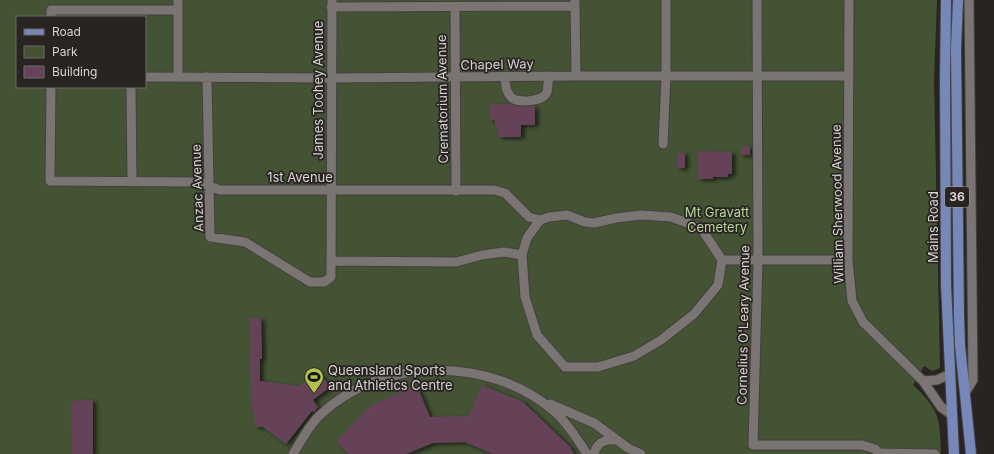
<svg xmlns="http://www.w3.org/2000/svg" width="994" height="454" viewBox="0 0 994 454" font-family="Inter,sans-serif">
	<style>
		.green { fill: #435334; fill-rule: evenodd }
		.building { fill: #664359; filter: url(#shadow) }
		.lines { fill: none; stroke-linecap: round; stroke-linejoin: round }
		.minor-casing { stroke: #44403f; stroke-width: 11 }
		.major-casing { stroke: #44403f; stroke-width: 12 }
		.minor { stroke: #7a7472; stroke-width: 9 }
		.major { stroke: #7588b7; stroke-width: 10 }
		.labels { text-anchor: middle; stroke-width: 3.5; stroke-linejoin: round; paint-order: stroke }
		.shield { fill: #292422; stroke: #a29e9d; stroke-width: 1 }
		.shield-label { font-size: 12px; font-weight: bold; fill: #d6d3d2 }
		.street-label { font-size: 13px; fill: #d6d3d2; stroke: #292422 }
		.park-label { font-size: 13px; fill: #b7d699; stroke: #292422 }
		.poi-label { font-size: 13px; fill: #d6d3d2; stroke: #292422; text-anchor: start }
	</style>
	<defs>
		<filter id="shadow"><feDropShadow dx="3.5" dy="2" stdDeviation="2" flood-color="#0009"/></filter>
	</defs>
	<rect width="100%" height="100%" fill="#292422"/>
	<path class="green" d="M0 0H937L934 79 940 368 932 371 924 366 913 385C940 410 940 419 941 454H0ZM17 17H145V87H17Z"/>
	<path class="building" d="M490 104H510L524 107 535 106V125H521V137H498V127H495V120H490Z
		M741 146H750V155H741Z
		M698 151 732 152V174H728V177H713V179H698Z
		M677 153H685V168H677Z
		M250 318H261L262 359H260V381L299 386 318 371 330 387 313 400 318 407 314 412 312 411 286 444 263 427H255L254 410H252L250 359H249V350H251Z
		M482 385 523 402 570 447 574 454H493L465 442 433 443 406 454H349L336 442 371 405 417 386 430 417 469 416Z
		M93 400V454H72L71 401Z"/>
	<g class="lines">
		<defs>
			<path id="minor" d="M757 0 758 260 753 445H862L875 449 879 453 935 454
				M849 0 848 260 852 301 863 322 923 381 941 407 952 415
				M575 1 576 76
				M331 7 575 6
				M455 7 456 191
				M51 17V10H178
				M145 77 331 78 576 76H849
				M178 77V0
				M207 77 210 237 245 242 310 282H324L331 277 332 0
				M505 77C505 84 506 93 512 98 518 103 543 102 547 92 548 88 548 81 549 76
				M51 87 50 181 198 182 220 190H494L505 193 529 217 540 220
				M131 87 132 182
				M663 144 666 76V0
				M567 215 585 222 594 223 616 218 641 215 671 217 701 228 722 260 718 285 694 314 661 340 634 356 598 367H565L537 335 525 297 522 255 527 238 540 220 549 217Z
				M722 260H848
				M331 261 456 262 482 255 504 252 522 255
				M923 381 937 380 950 374
				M965 393 973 380 969 0
				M550 404 594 423 628 448 641 454
				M293 454C301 441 308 427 319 416 381 356 491 355 556 413 568 424 578 440 587 454
				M594 454C597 442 605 439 617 440"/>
			<path id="major" d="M946 0 945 80 946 285 954 454
				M958 0 956 49 959 316 960 345 971 454"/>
		</defs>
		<use href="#minor" class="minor-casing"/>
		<use href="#major" class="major-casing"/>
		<use href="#minor" class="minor"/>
		<use href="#major" class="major"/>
	</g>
	<defs>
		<symbol id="stadium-pin" viewBox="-11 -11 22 30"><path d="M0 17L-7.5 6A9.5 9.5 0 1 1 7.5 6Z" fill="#b2c34b" stroke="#292422"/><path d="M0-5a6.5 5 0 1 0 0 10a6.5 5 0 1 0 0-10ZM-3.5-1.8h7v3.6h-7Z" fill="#111"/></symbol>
	</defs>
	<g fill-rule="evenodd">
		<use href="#stadium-pin" x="303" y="366" width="22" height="30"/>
	</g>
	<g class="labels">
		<rect class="shield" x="945" y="187" width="24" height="20" rx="3"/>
		<g class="shield-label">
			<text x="957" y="201">36</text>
		</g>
		<g class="street-label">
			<text transform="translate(497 64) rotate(-1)" y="5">Chapel Way</text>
			<text transform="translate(318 90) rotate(-90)" y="5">James Toohey Avenue</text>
			<text transform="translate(442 99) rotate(-91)" y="5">Crematorium Avenue</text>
			<text x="300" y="182">1st Avenue</text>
			<text transform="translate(197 188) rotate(-92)" y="5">Anzac Avenue</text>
			<text transform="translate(837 204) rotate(-91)" y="5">William Sherwood Avenue</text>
			<text transform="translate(933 227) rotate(-90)" y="5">Mains Road</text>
			<text transform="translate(743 325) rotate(-89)" y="5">Cornelius O'Leary Avenue</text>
		</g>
		<g class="park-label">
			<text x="717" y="217">Mt Gravatt<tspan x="717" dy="15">Cemetery</tspan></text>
		</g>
		<g class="poi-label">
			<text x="328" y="375">Queensland Sports<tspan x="328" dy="15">and Athletics Centre</tspan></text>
		</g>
	</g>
	<rect x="16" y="16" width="130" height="72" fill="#292422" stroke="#6e6a68"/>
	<rect x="24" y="29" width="20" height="6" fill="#7588b7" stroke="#6e6a68"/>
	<text x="52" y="36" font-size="12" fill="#d6d3d2">Road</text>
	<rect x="24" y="46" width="20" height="12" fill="#435334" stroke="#6e6a68"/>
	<text x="52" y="56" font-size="12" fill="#d6d3d2">Park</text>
	<rect x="24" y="66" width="20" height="12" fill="#664359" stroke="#6e6a68"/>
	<text x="52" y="76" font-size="12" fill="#d6d3d2">Building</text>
</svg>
